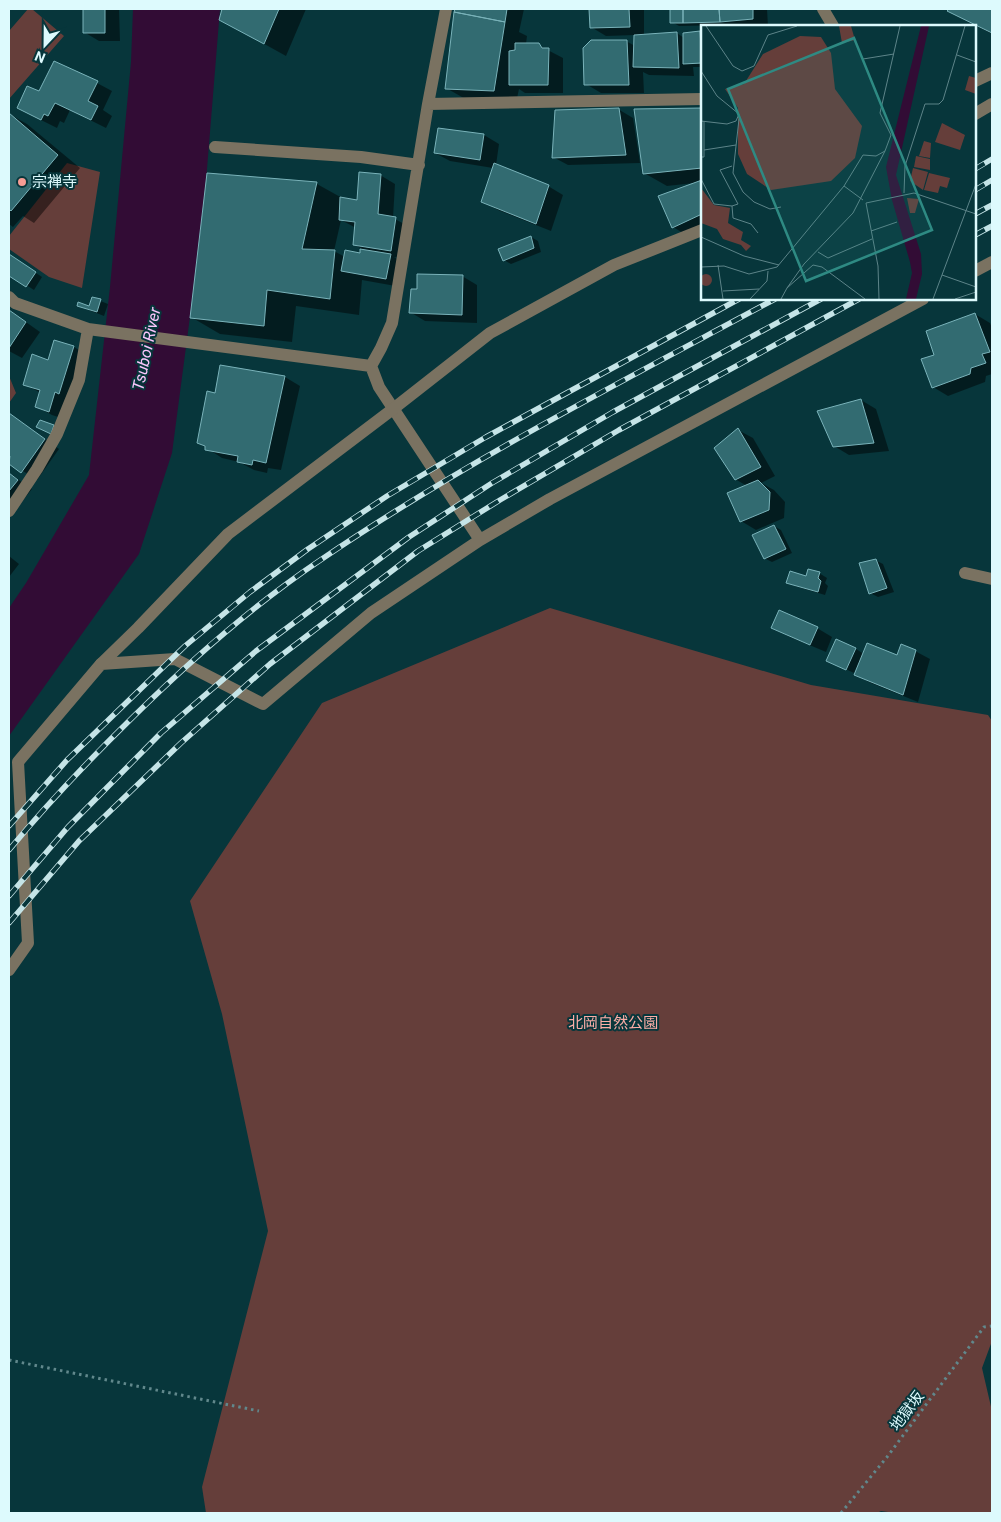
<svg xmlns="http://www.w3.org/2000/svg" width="1001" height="1522" viewBox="0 0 1001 1522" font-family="Roboto,'Noto Sans JP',sans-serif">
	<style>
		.green { fill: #653e3a }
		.water { fill: #320c35 }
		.shadow { fill: #0007; fill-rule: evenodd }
		.building { fill: #326b71; stroke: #7ab3ba }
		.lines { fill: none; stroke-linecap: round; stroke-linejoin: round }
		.path { stroke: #61888c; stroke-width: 3; stroke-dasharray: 2.5 4; stroke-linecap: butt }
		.minor { stroke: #7a7261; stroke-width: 12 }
		.tertiary { stroke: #7a7261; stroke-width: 12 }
		.rail-casing { stroke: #c5e4e7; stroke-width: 5.5 }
		.rail { stroke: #07363b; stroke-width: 4; stroke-dasharray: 11; stroke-linecap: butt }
		.poi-dot { fill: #f59c94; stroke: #07363b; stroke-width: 2 }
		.labels { text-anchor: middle; stroke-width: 4; stroke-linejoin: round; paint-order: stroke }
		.poi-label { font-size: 15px; fill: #ddfafd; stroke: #07363b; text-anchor: start }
		.park-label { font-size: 15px; fill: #fbada6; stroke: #07363b }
		.street-label { font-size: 15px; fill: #ddfafd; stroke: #07363b }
		.water-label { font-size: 16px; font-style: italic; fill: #fbc6fd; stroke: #07363b }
		.inset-road { fill: none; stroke: #5d8489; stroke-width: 1 }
		.view { fill: #2e8a83; fill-opacity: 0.15; stroke: #2e8a83; stroke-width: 2.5 }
		.inset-edge { fill: none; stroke: #ddfafd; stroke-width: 2.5 }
	</style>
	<rect width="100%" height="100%" fill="#07363b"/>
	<path class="green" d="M28 9H32L64 36 9 99V31Z
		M67 163 100 172 82 288 49 277 9 249V236Z
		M9 376 16 393 9 403Z
		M550 608 811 685 988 715 992 721V1341L982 1368 992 1411V1513H895L881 1511 877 1513H206L202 1487 268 1231 222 1014 190 901 322 703Z"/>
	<path class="water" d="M133 9H220L203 218 172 453 139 554 9 736V608L26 583 89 475 110 287 131 62Z"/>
	<path class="shadow" d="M84 9H119L120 41H99L84 32Z
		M223 9H306L286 56 221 20Z
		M456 9H524L519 32 527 36 526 44 538 45 563 58V93H525L519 89 516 103 469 101 446 88Z
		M591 9H644V36L677 33 684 38 699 33 702 34V67H693L694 76 649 75 643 72 644 93H601L586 84 626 41 635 46V35L606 36 591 27Z
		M671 9H767L768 26H730L728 25 679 26 672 22Z
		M950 9H992V34L949 11Z
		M97 83 112 91 103 110 112 116 106 128 70 110 64 123 60 121 57 128 33 116 40 93Z
		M618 109 633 118 640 163 568 165 553 157Z
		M702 109V230L688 236 673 227 694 183 667 186 644 173 636 111Z
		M9 114 27 124 80 168 34 223 23 216 13 227 9 224Z
		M439 130 484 135 499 144 496 165 548 186 563 195 551 231 498 210 483 202 493 168 450 161 435 153Z
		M208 174 317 184 344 199 358 201 380 175 395 184 393 218 410 227 406 259 394 257 405 264 401 287 362 280 359 315 296 306 292 342 220 334 191 317ZM341 220 356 228 354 244 362 249 361 254 345 257 334 251Z
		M531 237 538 241 541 252 511 264 504 260Z
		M9 255 42 277 34 290 9 274Z
		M462 276 477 285V323L425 321 410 312 418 290Z
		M93 298 108 304 104 316 86 309 78 305 90 308Z
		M9 310 40 332 22 358 9 351Z
		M975 314 990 323 992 328V374L986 376 985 382 948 396 933 387 936 355Z
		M55 342 74 347 89 356 64 419 52 415 37 407 41 393 24 384 49 361Z
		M221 366 285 377 300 386 281 470 268 468 267 473 254 470 239 462 222 458 199 443 216 395Z
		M861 400 876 409 889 451 849 455 834 446Z
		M9 414 23 423 59 449 37 480 9 462 12 456 9 453Z
		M738 430 753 438 775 476 761 483 774 490 785 502 784 518 756 530 741 521 747 486 735 479Z
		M9 473 32 489 9 518Z
		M774 526 781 530 792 553 772 562 764 558Z
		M9 556 19 564 9 577Z
		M875 560 883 564 894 592 878 597 870 593Z
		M819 573 827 578 825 583 828 586 825 595 795 586 788 582Z
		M773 627 817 628 832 637 826 652 788 636Z
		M856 649 864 654 897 657 915 651 930 659 918 702 871 683 856 675 860 665 858 664 854 673 835 664Z"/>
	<path class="building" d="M83 9H105V33H83Z
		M222 9H279L264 44 219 20Z
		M455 9H507L505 22 454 12Z
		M589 9H629L630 27 590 28Z
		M670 9H683V23H670Z
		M683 9H719L720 22 683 23Z
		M719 9H753V19L720 22Z
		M949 9H992V33L947 11Z
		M454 12 505 22 494 91 445 89Z
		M700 31 702 63 683 64V33Z
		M677 32 679 68 633 67 634 35Z
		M591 40H627L629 85H584L583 48Z
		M515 43H539L542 48H549L548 85H509V51L515 50Z
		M54 61 98 81 88 101 98 106 91 120 55 103 48 116 44 114 41 120 17 108 27 86 39 91Z
		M619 108 626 155 552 158 555 110Z
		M702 108V168L643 174 634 109Z
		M9 113 58 155 11 211 9 209Z
		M438 128 484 134 480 160 434 153Z
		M494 163 549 185 536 224 481 202Z
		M359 172 381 174 378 214 396 217 391 251 353 245 355 222 339 220 340 197 357 200Z
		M207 173 317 182 302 249 335 250 330 299 267 290 264 326 190 318Z
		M702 180V214L672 228 658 196Z
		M531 236 534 248 503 261 498 249Z
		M360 249 391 254 386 279 341 271 345 250 360 253Z
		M9 254 36 272 26 287 9 276Z
		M417 274 463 275 462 315 409 313 411 289H417Z
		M92 297 101 299 97 312 77 306 78 302 89 306Z
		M9 310 26 322 9 348Z
		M975 313 990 352 982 354 986 363 971 368 970 374 932 388 921 359 934 355 926 331Z
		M54 340 74 346 59 394 55 392 49 412 35 407 40 390 23 385 32 354 48 360Z
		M220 365 285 376 266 463 253 460 252 465 237 462 238 456 205 450V446L197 443 207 391 215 393Z
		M861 399 874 443 833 447 817 411Z
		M9 413 45 439 21 473 9 464 10 456 9 455Z
		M40 420 54 425 51 434 36 427Z
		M738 428 761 467 735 480 714 448Z
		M9 473 18 480 9 491Z
		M758 480 770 492 769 510 740 522 727 493Z
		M774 525 786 549 764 559 752 535Z
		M876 559 887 588 869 594 859 563Z
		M808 569 820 572 818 578 821 581 818 592 786 583 790 571 806 576Z
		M779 610 818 627 810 645 771 628Z
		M836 639 856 648 846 670 826 661Z
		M867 643 897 655 901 644 916 650 903 695 854 675Z"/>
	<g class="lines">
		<path class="path" d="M9 1360 259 1411
			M841 1513 887 1457 984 1327 992 1326"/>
		<path class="minor" d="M446 9 428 104 392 323 381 348 371 366 379 387 480 540
			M823 9 833 26
			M975 81 992 73
			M428 104 702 99
			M215 147 361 157 419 165
			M975 271 992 262
			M9 297 15 303 88 329 371 366
			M9 511 37 469 57 434 79 380 88 329
			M965 573 992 579
			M9 970 28 943 18 762 101 664 175 659 263 704 371 613 480 540 550 499 923 299"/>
		<path class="tertiary" d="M975 114 992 104
			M101 664 138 628 228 534 393 409 490 333 614 265 702 230"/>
		<defs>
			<path id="rail" d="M975 169 992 159
				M975 190 992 180
				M975 214 992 205
				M975 235 992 226
				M9 826 67 760 185 646 250 592 308 549 387 496 486 437 739 299
				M9 850C48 803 89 760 133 717 191 660 252 606 319 561 464 462 621 382 775 299
				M9 896 68 827 161 733 256 651 409 537 492 483 613 412 821 299
				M9 923 79 841 181 743 270 664 418 551 500 500 619 430 859 299"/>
		</defs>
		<use href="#rail" class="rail-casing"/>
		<use href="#rail" class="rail"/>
	</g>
	<circle class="poi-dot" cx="22" cy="182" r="5"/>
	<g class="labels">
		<g class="poi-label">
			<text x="32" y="187">宗禅寺</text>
		</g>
		<g class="park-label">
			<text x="613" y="1028">北岡自然公園</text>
		</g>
		<g class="street-label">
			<text transform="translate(907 1411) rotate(-53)" y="5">地獄坂</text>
		</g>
		<g class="water-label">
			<text transform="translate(146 349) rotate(-78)" y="6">Tsuboi River</text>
		</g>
	</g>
	<g transform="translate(701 25)">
		<rect width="275" height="275" fill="#07363b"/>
		<path d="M138 1H150L154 15 141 18ZM99 11 120 12 130 28 134 64 161 101 154 133 130 156 70 165 46 149 37 129V83L24 64 43 59 62 29ZM268 51 275 53V69L264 65ZM241 98 264 110 259 125 234 117ZM223 116 230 118 229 133 218 131ZM215 131 229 134V145L213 142ZM212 143 227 147 222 165 209 156ZM228 148 249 153 246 163 239 161 237 168 223 165ZM0 163 13 180 29 183 27 198 42 207 40 215 50 221 45 226 40 220 22 214 16 204 0 198ZM206 173 218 174 214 188H209ZM-1 255a6 6 0 1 1 12 0a6 6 0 1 1-12 0Z" fill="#653e3a"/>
		<path d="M220 1H228L195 150 220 229 221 249 215 274H205L211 248 209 237 191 175 185 142Z" fill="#320c35"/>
		<path class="inset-road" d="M5 1 32 41 41 46 53 41 67 10 96 1M256 30 275 37M162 34 193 29M0 46 16 71 38 89 35 96 26 99 0 96M38 94 32 148 42 167 53 177 69 184 80 182M3 125V96M0 132H3V125L35 120M0 154 13 179 31 181 37 179 19 145 31 141M143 161 162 175M203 168 204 141 224 79H238L242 75 264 1M165 178 213 168 275 189M165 178 177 241 178 274M31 181 32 193 50 199 57 208M170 206 196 197M0 212 43 231 78 240M117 227 127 233 171 214M17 240 22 274M0 242 23 241 48 249 76 242 143 161 162 130 175 131 184 126 190 110 179 88 199 1M241 250 275 262M86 263 103 239 152 188 184 126M22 266 58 264M49 274 66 256 67 246M80 274 86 263 112 240 121 242 164 274M232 274 275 159M254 274 275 267"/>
		<path class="view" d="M153 13 231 205 105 256 27 64Z"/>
		<rect width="275" height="275" class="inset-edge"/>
	</g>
	<rect width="1001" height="1522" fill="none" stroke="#ddfafd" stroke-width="20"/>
	<g transform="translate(45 45) rotate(202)" stroke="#07363b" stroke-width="4" paint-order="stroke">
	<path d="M0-4L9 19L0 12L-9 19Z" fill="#ddfafd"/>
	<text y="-8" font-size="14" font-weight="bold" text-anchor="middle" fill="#ddfafd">N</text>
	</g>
</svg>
